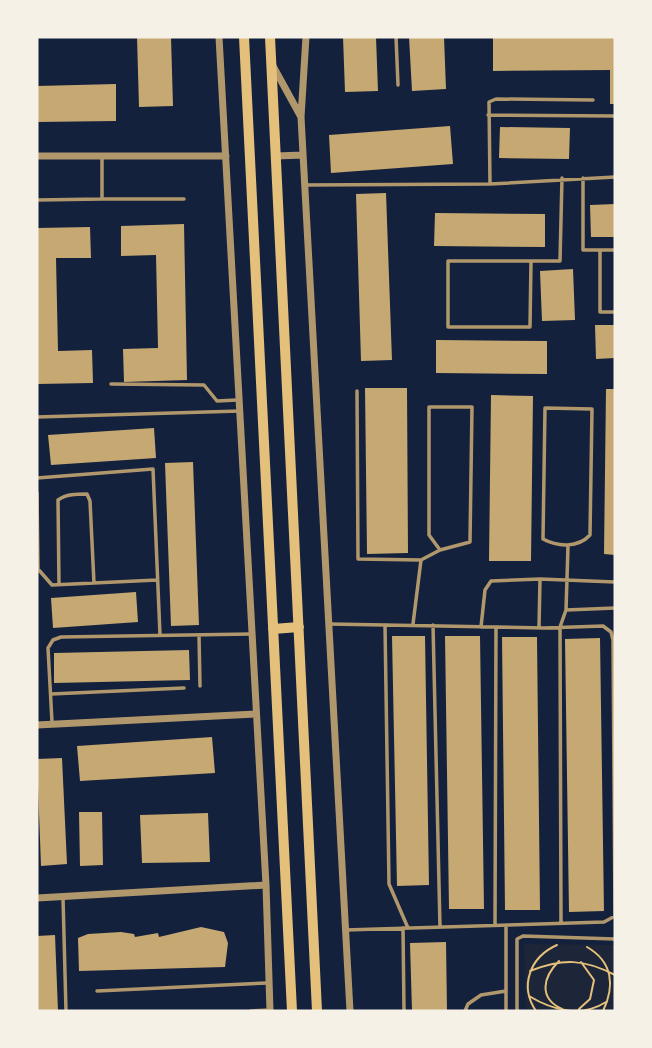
<svg xmlns="http://www.w3.org/2000/svg" width="652" height="1048" viewBox="0 0 652 1048" font-family="'IBM Plex Sans',sans-serif">
	<style>
		.green { fill: #1d2539 }
		.building { fill: #c6a872 }
		.lines { fill: none; stroke-linecap: round; stroke-linejoin: round }
		.path { stroke: #e5c07b; stroke-width: 2 }
		.service { stroke: #b1986c; stroke-width: 3.5 }
		.minor { stroke: #b1986c; stroke-width: 7 }
		.secondary { stroke: #e5c07b; stroke-width: 10 }
	</style>
	<rect width="100%" height="100%" fill="#14213d"/>
	<path class="green" d="M524 944 615 945V1011H526Z"/>
	<path class="building" d="M137 37H171L173 106 139 107Z
		M343 37H376L378 91 345 92Z
		M409 37H444L446 89 412 91Z
		M493 37H615V104H610V70L493 71Z
		M116 84V121L37 122V86Z
		M450 126 453 164 331 173 329 135Z
		M500 127 570 128 569 159 499 158Z
		M386 193 392 360 361 361 356 194Z
		M615 204V237H591L590 205Z
		M435 213 545 214V247L434 246Z
		M184 224 187 380 124 382 123 349 158 348 156 255 121 256V226Z
		M90 227 91 258H56L58 351 92 350 93 383 37 384V228Z
		M573 269 575 320 542 321 540 271Z
		M595 325H615V358L596 359Z
		M436 340 547 341V374L436 373Z
		M365 388H407L408 553 367 554Z
		M606 389H615V555L604 554Z
		M491 395 533 396 531 561H489Z
		M154 428 156 458 51 465 48 435Z
		M193 462 199 625 171 626 165 463Z
		M136 592 138 622 53 628 51 598Z
		M392 636H425L429 885 397 886Z
		M445 636H480L484 909H449Z
		M502 637H537L540 910H505Z
		M600 638 604 911 569 912 565 639Z
		M189 650 190 680 54 683V653Z
		M212 737 215 773 80 781 77 746Z
		M62 758 67 864 41 866 37 759Z
		M79 812H102L103 865 80 866Z
		M208 813 210 862 142 863 140 815Z
		M201 927 224 932 228 943 225 967 79 971 78 938 88 934 121 932 134 934 135 937 158 933 159 937Z
		M55 935 58 1011H37V936Z
		M446 942 447 1011H412L410 943Z"/>
	<g class="lines">
		<path class="path" d="M587 947C613 962 615 986 603 1011
			M559 961C543 977 538 998 562 1009
			M530 971C563 958 584 959 615 975
			M529 996C552 1010 581 1018 606 1002
			M579 1009 590 999 594 980 581 962
			M536 1011C519 986 530 957 557 945"/>
		<path class="service" d="M396 37 398 85
			M488 115 615 116
			M102 158V199H184
			M583 178V250H615
			M490 184 489 102 496 99 593 100
			M305 185 490 184 615 177
			M37 200 102 199
			M600 250V312H615
			M531 261 530 327H448V261H560L562 178
			M111 384 204 385 217 401 237 400
			M357 391 358 559 421 560
			M545 408 592 409 590 535C578 548 558 547 543 539Z
			M37 417 240 411
			M37 478 153 469 160 635
			M37 493 38 569 52 585 157 580
			M540 579 615 582
			M59 585 58 500C66 494 77 494 87 494L90 501 94 583
			M566 610 615 608
			M329 624 544 628 603 626 611 632 613 640 615 916 604 922 345 930
			M413 624 421 560 440 550 429 535V407H472L470 542 440 550
			M385 625 389 884 408 928
			M433 625 440 927
			M481 627 485 590 491 581 540 579 539 628
			M199 635 200 686
			M51 694 184 688
			M52 722 48 648 53 640 61 637 251 634
			M63 898 66 1011
			M561 923 560 627 566 610 568 546
			M495 925 496 627
			M506 925V1011
			M403 928 404 1011
			M97 991 267 983
			M251 1011 270 1010
			M465 1011 468 1004 481 995 506 991
			M517 1011V939L523 936 615 939"/>
		<path class="minor" d="M219 37 266 885 270 1011
			M306 37 301 117 350 1011
			M273 66 301 117
			M37 156H226
			M276 156 303 155
			M37 725 256 714
			M37 898 266 885"/>
		<path class="secondary" d="M244 37 292 1011
			M270 37 317 1011
			M273 629 299 627"/>
	</g>
	<rect width="652" height="1048" fill="none" stroke="#f6f1e7" stroke-width="77"/>
</svg>
